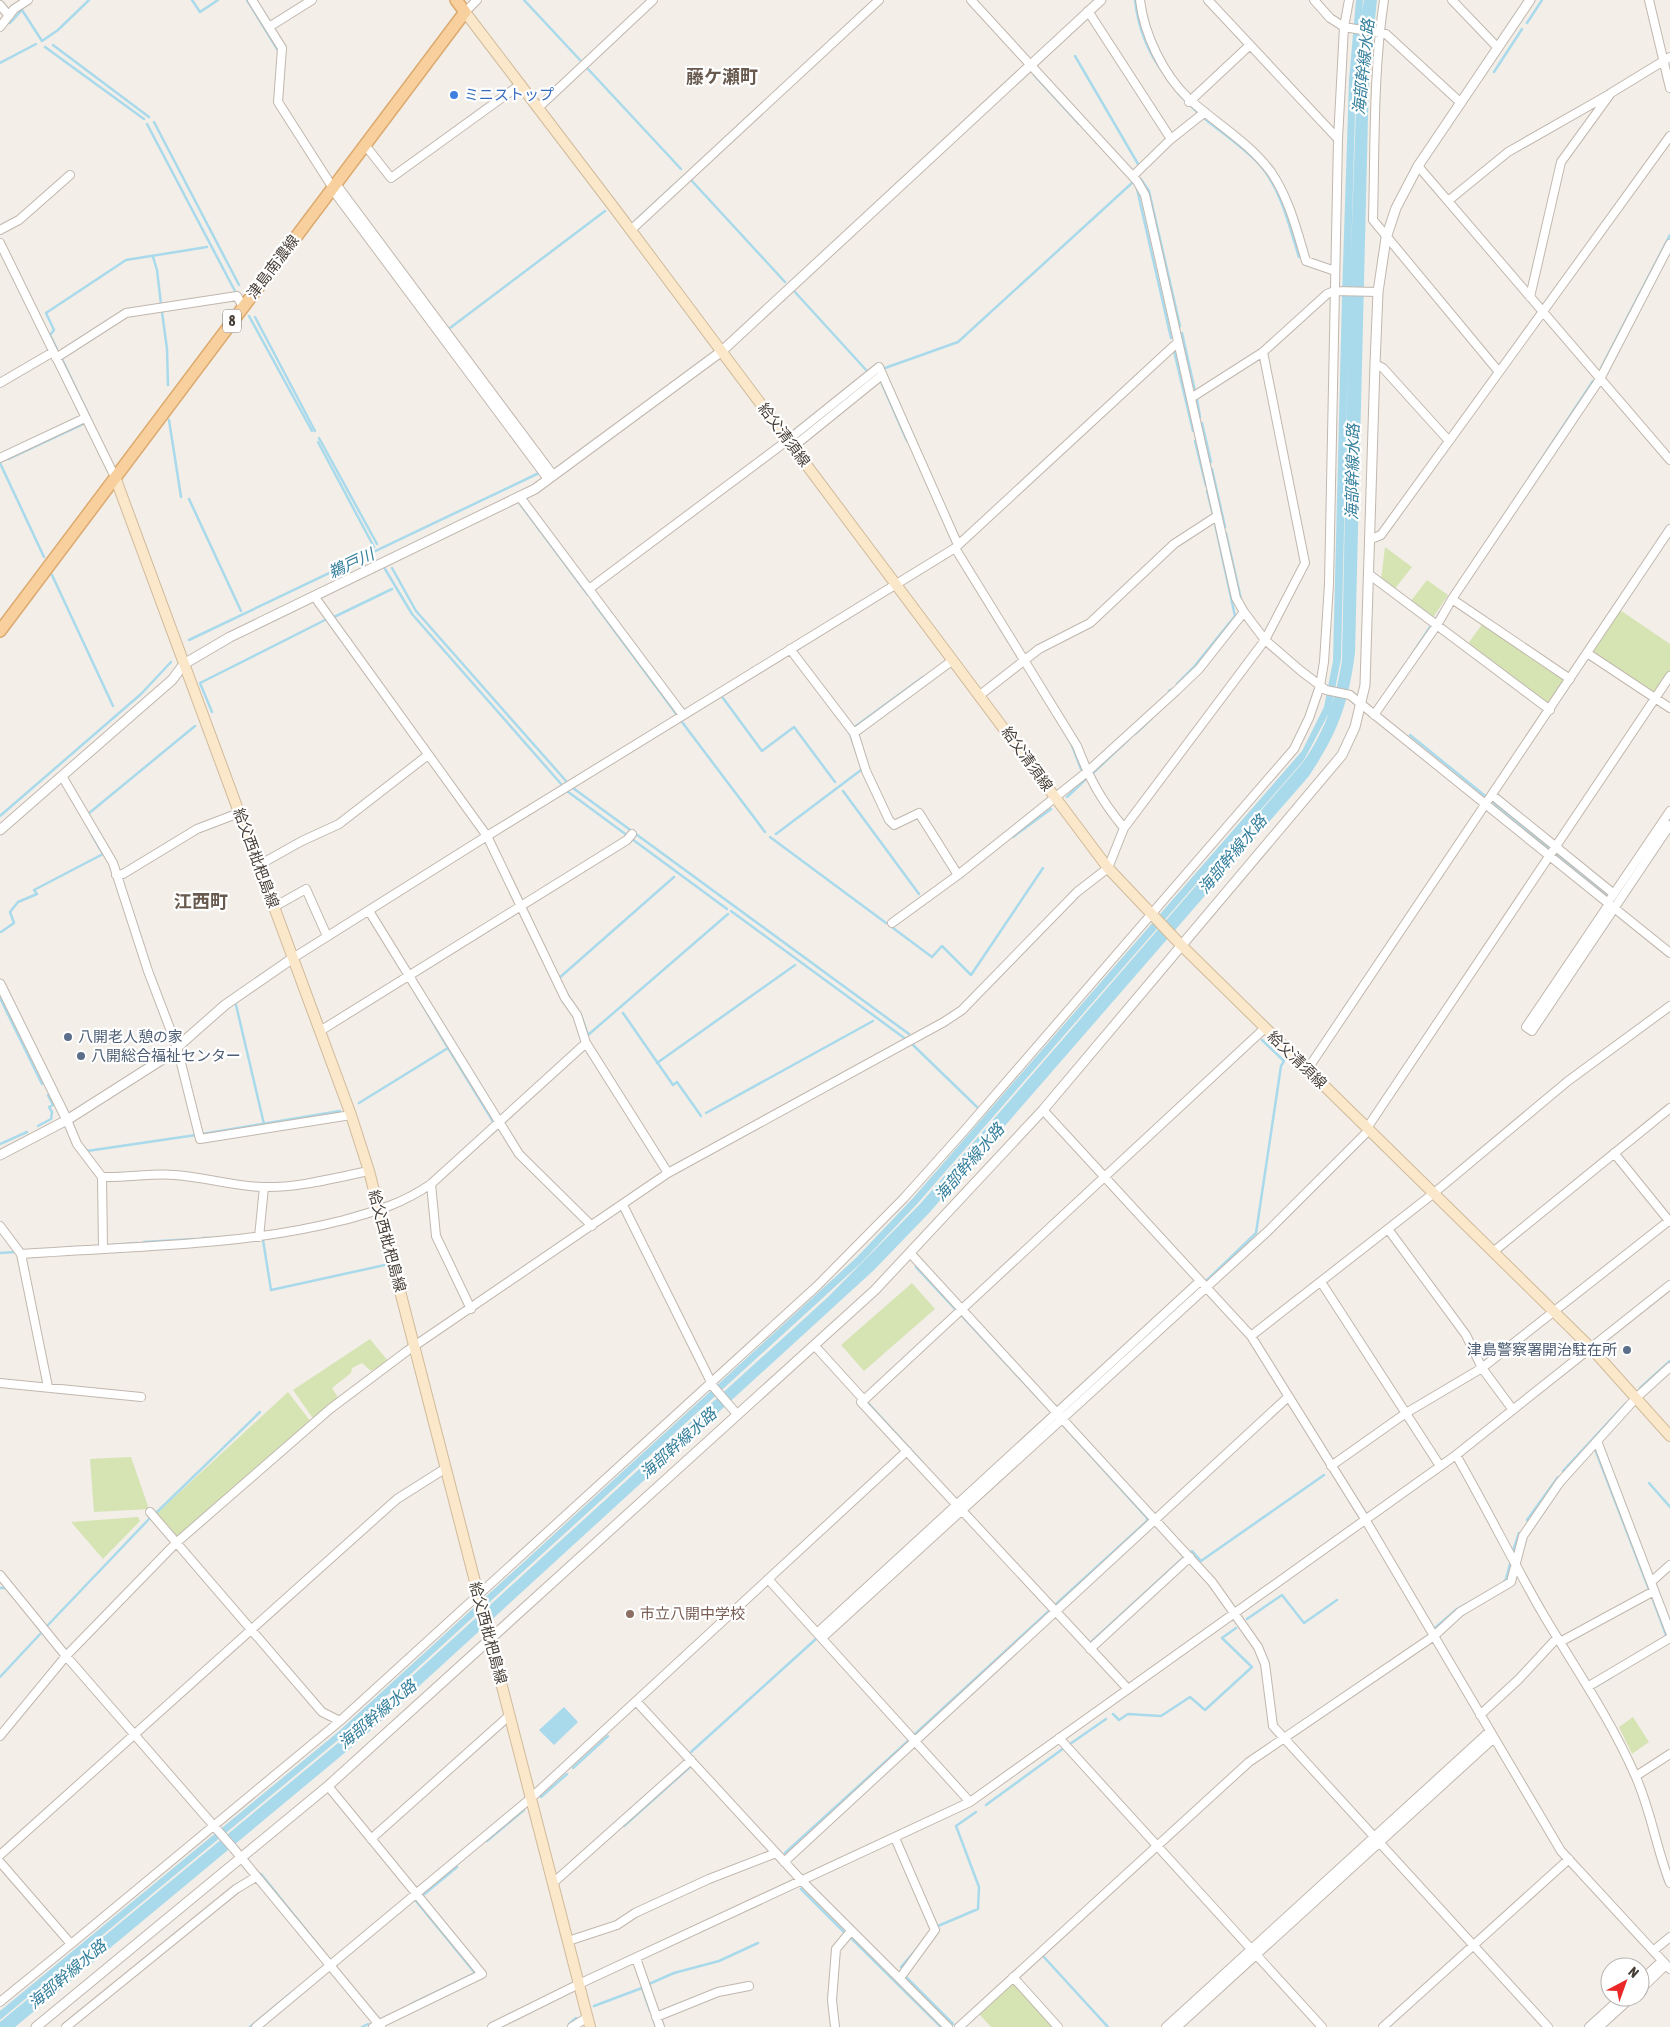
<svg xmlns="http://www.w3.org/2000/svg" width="1670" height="2027" viewBox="0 0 1670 2027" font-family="'Asap Condensed','Noto Sans JP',sans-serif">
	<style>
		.green { fill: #d6e4b4 }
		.water { fill: #a9daeb }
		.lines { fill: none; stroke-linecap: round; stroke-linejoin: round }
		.stream { stroke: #a9daeb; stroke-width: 2.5 }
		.minor-casing { stroke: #c1b7ae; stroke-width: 10 }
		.tertiary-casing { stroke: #c1b7ae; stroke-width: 11 }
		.secondary-casing { stroke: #d0ba9b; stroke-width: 12 }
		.primary-casing { stroke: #dcaa6e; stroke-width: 14 }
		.minor { stroke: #fff; stroke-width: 8 }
		.tertiary { stroke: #fff; stroke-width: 9 }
		.secondary { stroke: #fbe8ca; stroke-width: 10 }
		.primary { stroke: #f7d09d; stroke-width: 11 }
		.shop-dot { fill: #3f7fe0; stroke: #fff; stroke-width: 2 }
		.service-dot { fill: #5c6f8a; stroke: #fff; stroke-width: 2 }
		.education-dot { fill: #8d6e63; stroke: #fff; stroke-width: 2 }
		.labels { text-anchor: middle; stroke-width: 4.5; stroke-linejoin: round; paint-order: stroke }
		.shield { fill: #fff; stroke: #7e7873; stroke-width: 1 }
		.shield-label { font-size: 14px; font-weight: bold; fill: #463e37 }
		.shop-label { font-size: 15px; fill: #366cbe; stroke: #fff; text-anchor: start }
		.street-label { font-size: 15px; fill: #463e37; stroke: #fff }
		.service-label { font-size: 15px; fill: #4e5e75; stroke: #fff; text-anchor: start }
		.education-label { font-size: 15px; fill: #785e54; stroke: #fff; text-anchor: start }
		.water-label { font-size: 16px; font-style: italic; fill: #347f9c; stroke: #fff }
		.quarter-label { font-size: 18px; font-weight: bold; fill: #685a4f; stroke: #fff }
	</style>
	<rect width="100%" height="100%" fill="#f3eee8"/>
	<path class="green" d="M1385 547 1412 567 1394 590 1381 580Z
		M1427 580 1448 595 1432 619 1410 602Z
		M1620 610 1670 644V671L1656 692 1652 693 1593 654 1592 651Z
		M1483 623 1565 677 1566 681 1549 704 1547 705 1467 645Z
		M912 1283 935 1309 864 1371 841 1345Z
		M370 1339 388 1361 371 1371 362 1363 352 1368 351 1373 332 1388 339 1399 316 1417H312L293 1390Z
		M288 1392 311 1422 180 1538H176L155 1515Z
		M131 1457 149 1509 94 1512 90 1459Z
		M138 1517 140 1521 103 1559 71 1522Z
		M1633 1717 1649 1742 1632 1754 1619 1727Z
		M1011 1983 1016 1984 1055 2027H991L978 2013Z"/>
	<path class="water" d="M1356 0H1363L1356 78 1351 257 1357 78 1362 11 1364 0H1377L1369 76 1355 653C1348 705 1338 732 1309 776L930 1212 874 1270 359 1741 15 2027H0V2022L344 1738 828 1297 920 1204 1304 761C1326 729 1336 698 1342 660L1348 356 1341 659 1331 709 1304 760 918 1203 861 1263 343 1736 0 2020V2011L338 1732 856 1258 913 1198 1302 751 1324 707 1333 661 1342 296 1349 80Z
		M564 1707 578 1722 554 1745 539 1730Z"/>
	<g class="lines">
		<path class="stream" d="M192 0 200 12 218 0
			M247 0 279 52
			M524 0 580 60
			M1135 0C1138 26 1147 51 1163 72
			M10 23 22 10 42 41 58 30 89 0
			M1527 23 1542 0
			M53 45 149 117
			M45 47 144 119
			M1075 56 1138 164
			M0 63 36 44
			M588 69 681 169
			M1494 72 1522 29
			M1034 75 1079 124
			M1178 93 1197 112
			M1205 119C1222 133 1243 147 1259 164 1281 189 1289 225 1299 257
			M154 122 239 285
			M147 124 236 293
			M1140 178 1149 191 1180 326
			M692 181 785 282
			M1137 189 1171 338
			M635 221 684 176
			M153 257 157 270 161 304
			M794 291 867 371
			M162 312 167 349 168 385
			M249 316 312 431
			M255 317 315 431
			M450 328 605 211
			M1182 333 1195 391
			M57 349 50 335 54 330 46 313 126 260 207 247
			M1174 351 1193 431
			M62 359 91 420
			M885 368 958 342 1132 183
			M1601 368 1670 235
			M882 384 907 441
			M1197 399 1200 417
			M837 405 877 374
			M169 420 181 497
			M1202 423 1211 462
			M319 438 377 544
			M1195 441 1206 486
			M318 442 374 547
			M8 459 83 424
			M0 463 44 557
			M1212 469 1225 527
			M1529 478 1593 381
			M1207 491 1213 515
			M189 499 241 611
			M520 504 588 595
			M1226 533 1241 599
			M392 568 416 611 566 781
			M385 569 412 614 562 785
			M52 575 113 706
			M593 602 677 715
			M334 617 392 589
			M1436 619 1440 612
			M189 640 539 473
			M1411 656 1432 624
			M1177 684 1193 668 1235 616 1215 524
			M1169 691 1170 690
			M723 698 762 751 794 727 835 782
			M212 712 200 683 327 619
			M682 722 765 832
			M856 726 923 677
			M850 734 857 754
			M1135 734 1151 719
			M1410 735 1611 898
			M1071 743 1081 769
			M1092 774 1128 740
			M573 788 909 1034
			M567 791 628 836
			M843 791 919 894
			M1067 797 1085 780
			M88 814 195 726
			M0 816 141 694 171 662
			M1666 825 1670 818
			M776 834 861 770
			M770 837 886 923
			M1013 837 1051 809
			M632 839 727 909
			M731 911 907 1040
			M893 928 932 957 942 946 971 975 1043 868
			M1 932 14 923 10 912 18 902 37 894 34 890 103 854 92 835
			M558 979 674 877
			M566 992 572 1002
			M0 998 42 1084
			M236 1005 264 1124
			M623 1013 673 1085 677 1082 701 1116
			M581 1015 588 1035 728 914
			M913 1045 977 1107
			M448 1048 494 1123
			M657 1063 795 965
			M359 1103 448 1048 416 994
			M706 1113 873 1021
			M38 1126 51 1119 52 1112 49 1107 53 1105 48 1095
			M202 1134 340 1111
			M0 1144 27 1132
			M85 1148 87 1151 196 1135
			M203 1238H212
			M263 1240 271 1290 385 1265
			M144 1242 194 1239
			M112 1245 137 1243
			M0 1253 15 1252
			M916 1267 955 1309
			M1205 1282 1256 1233 1281 1066 1284 1061 1262 1040
			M961 1315 1052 1413
			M1126 1355 1200 1286
			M1640 1388 1670 1361
			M869 1404 922 1462
			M1595 1449 1648 1587
			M1563 1471 1626 1403
			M1649 1483 1670 1507
			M157 1512 260 1412
			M1527 1520 1558 1477
			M1192 1551 1201 1561 1324 1475
			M1513 1551 1519 1533
			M1503 1583 1506 1579 1510 1564
			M0 1588H7
			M1652 1597 1666 1635
			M1054 1606 1147 1521V1518L1061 1423
			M1247 1619 1282 1595 1304 1623 1337 1600
			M48 1625 149 1519
			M1435 1628 1457 1609 1477 1598
			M1088 1641 1090 1643 1183 1558
			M0 1677 42 1632 40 1630
			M1595 1687 1612 1677
			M1113 1714 1119 1720 1128 1714 1161 1716 1190 1697 1205 1710 1252 1667 1222 1638 1236 1628
			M914 1735 1050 1610
			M1070 1744 1106 1719
			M691 1752 817 1638
			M573 1768 608 1736
			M541 1797 567 1774
			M986 1805 1064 1748
			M624 1826 691 1766
			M1380 1836 1434 1787
			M487 1841 524 1810
			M785 1853 908 1741
			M261 1874 323 1951
			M801 1889 844 1932
			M422 1896 457 1867
			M1290 1919 1372 1844
			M938 1926 978 1909 979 1887 956 1826 976 1812
			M850 1937 941 2027
			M1043 1956 1108 2027
			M901 1967 920 1945
			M906 1977 953 2024
			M649 1984 674 1973 719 1961 758 1943
			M411 2004 475 1973 416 1901
			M594 2006 642 1988 650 2011
			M370 2008 380 2020 382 2019
			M653 2018 656 2027
			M569 2024 576 2018
			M250 2027 291 1993
			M362 2027 368 2024"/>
		<defs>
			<path id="minor" d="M252 0 282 48 278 102 333 188
				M971 0 1137 181 1145 195 1236 598 1244 612 1265 640 1301 671 1326 690 1350 695 1670 953
				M1140 0C1144 34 1163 74 1188 98 1215 123 1249 142 1271 172 1289 198 1297 231 1306 261L1335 271
				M1208 0 1338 139
				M1314 0 1330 18 1344 27 1386 34 1461 103
				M1384 0C1373 73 1375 147 1373 220L1499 372
				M1452 0 1498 48
				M1649 0 1670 88
				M0 5 9 16
				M1088 11 1171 139 1133 176
				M465 12 477 0
				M0 27 14 9 28 0
				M269 27 312 0
				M1189 102 1250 45
				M539 107 653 0
				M1171 139 1205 112
				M365 145 391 178 521 84
				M1418 166 1670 460
				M336 184 553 475
				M332 189 548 479
				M1448 201 1508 152 1608 95
				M0 230 19 220 70 175
				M631 230 879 0
				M0 243 115 477
				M1530 297 1561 162 1611 93 1670 57
				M56 358 126 313 237 296 243 307
				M1375 364 1383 368 1449 441
				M0 383 53 352
				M1191 398 1263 352 1327 294 1334 291 1378 292
				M793 447 882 375
				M0 458 85 418
				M520 497 683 715
				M1371 539 1381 535 1670 136
				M955 548 1077 746C1090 780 1101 800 1124 828
				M1370 575 1550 710
				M589 589 788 440 879 367 958 545
				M314 596 487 836 565 998 577 1015 586 1043 668 1173
				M1452 599 1570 679
				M790 649 854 733 866 771 889 820 894 825 919 813 958 875 1087 772 1176 691 1199 669 1244 612
				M1587 653 1670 708
				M980 695 1039 649 1090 623 1174 544 1217 516
				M1374 715 1437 625 1452 599 1600 379 1670 244
				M854 733 953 660
				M62 776 113 863 148 971 177 1047 200 1139 351 1115
				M1492 795 1614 894
				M259 865 302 841 339 824 428 755
				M116 875 123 874 197 829 239 813
				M1611 898 1670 811
				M1609 904 1526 1027 1532 1031 1670 825
				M274 907 306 889 327 936
				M369 911 519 1154 592 1226
				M892 923 958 875
				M293 958 487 836 955 548 1178 342
				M320 1031 627 840 632 834
				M1307 1070 1670 529
				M1043 1110 1251 1336 1365 1519 1561 1851 1670 1969
				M67 1120 77 1144 102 1177 103 1248
				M1367 1128 1670 676
				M1614 1153 1670 1222
				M102 1177C126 1178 151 1173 175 1175 204 1177 233 1186 262 1187 298 1188 334 1178 369 1171
				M431 1184 436 1236 471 1309
				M623 1205 711 1382
				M0 1226 21 1254C128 1246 239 1247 344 1220 376 1211 402 1204 431 1184L586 1043
				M1388 1229 1466 1335 1482 1368 1513 1410
				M259 1237 264 1187
				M1493 1252 1670 1108
				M21 1254 48 1387
				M911 1254 1212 1582 1258 1647 1265 1664 1273 1726 1548 2027
				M1321 1282 1440 1466
				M1251 1336 1434 1193 1568 1081 1670 1006
				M814 1345 864 1400 861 1402 1128 1689
				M0 1383 141 1397
				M710 1383 737 1414
				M864 1400 1265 1028
				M1597 1441 1670 1632
				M1456 1455C1486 1507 1513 1562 1543 1614 1575 1668 1610 1718 1635 1775 1651 1810 1656 1848 1670 1883
				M1331 1466 1406 1413 1482 1368 1670 1220
				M150 1512 322 1712 340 1721
				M0 1575 66 1656 234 1849 381 2027
				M768 1579 970 1802
				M1651 1582 1670 1565
				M817 1633 1200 1281
				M822 1638 1268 1231 1369 1130
				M1560 1642 1654 1591
				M1090 1649 1190 1557
				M1589 1686 1670 1638
				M636 1701 802 1881 948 2027
				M1480 1715 1519 1679 1557 1638
				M0 1736 66 1656 176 1543 330 1409 407 1351 668 1173 944 1022 962 1010 1077 892 1108 868 1124 828 1265 640 1305 563 1263 352
				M1059 1738 1322 2027
				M1636 1776 1670 1754
				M328 1786 482 1974 373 2027
				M895 1838 935 1930 900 1978
				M371 1839 510 1715
				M0 1855 397 1499 446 1468
				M0 1862 71 1944 340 1721 817 1286 904 1198 964 1131 1294 749 1309 718 1320 686 1324 662 1329 584 1338 139 1344 27 1349 0
				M784 1862 1288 1397
				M553 1883 691 1760
				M568 1941 617 1925 635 1913 709 1879 776 1853
				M1653 1951 1670 1937
				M636 1958 660 2027
				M1013 1977 1058 2027
				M1640 1981 1662 1961
				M1640 1990 1666 1965
				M0 2002 71 1944
				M656 2017 718 1992 749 1986
				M66 2027 236 1889 256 1877
				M256 2027 531 1798 907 1451
				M492 2027 579 1984 970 1802 1456 1455 1670 1285
				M572 2027 588 2017
				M835 2027 832 2000 836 1949 851 1931
				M959 2027 1249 1762 1434 1636 1460 1612 1511 1582 1523 1536 1560 1482 1636 1398 1670 1367
				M1166 2027 1490 1731
				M1177 2027 1494 1738
				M1383 2027 1569 1859
				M1589 2027 1622 1997
				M1599 2027 1632 1997"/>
			<path id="tertiary" d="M0 830 172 680 184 664 230 637 535 489 722 351 1101 0
				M0 984 67 1120
				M0 1155 67 1120 166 1057 225 1005 293 958
				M36 2027 328 1786 875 1290 1043 1110 1342 755 1355 727 1365 685 1375 364 1378 292 1386 238 1396 208 1418 166 1530 0"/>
			<path id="secondary" d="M465 12 615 209 1108 868 1181 945 1591 1348 1670 1436
				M115 477 351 1115 369 1171 590 2027"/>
			<path id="primary" d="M0 631 465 12 456 0"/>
		</defs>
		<use href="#minor" class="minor-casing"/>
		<use href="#tertiary" class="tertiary-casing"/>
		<use href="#secondary" class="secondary-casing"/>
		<use href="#primary" class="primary-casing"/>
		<use href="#minor" class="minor"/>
		<use href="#tertiary" class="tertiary"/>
		<use href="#secondary" class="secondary"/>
		<use href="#primary" class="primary"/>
	</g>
	<circle class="shop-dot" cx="454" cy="95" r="5"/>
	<g class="service-dot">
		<circle cx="68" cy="1037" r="5"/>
		<circle cx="81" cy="1056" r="5"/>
		<circle cx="1627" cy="1350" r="5"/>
	</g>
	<circle class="education-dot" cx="630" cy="1614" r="5"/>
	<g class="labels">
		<rect class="shield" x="223" y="309.5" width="18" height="23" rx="4"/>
		<g class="shield-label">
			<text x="232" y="326">8</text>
		</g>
		<g class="shop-label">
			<text x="464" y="100">ミニストップ</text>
		</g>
		<g class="street-label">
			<text transform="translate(273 267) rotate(-53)" y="5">津島南濃線</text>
			<text transform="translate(784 435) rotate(53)" y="5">給父清須線</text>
			<text transform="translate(1027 759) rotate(54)" y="5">給父清須線</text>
			<text transform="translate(256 858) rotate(70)" y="5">給父西枇杷島線</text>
			<text transform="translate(1297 1060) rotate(44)" y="5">給父清須線</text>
			<text transform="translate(387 1241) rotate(75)" y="5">給父西枇杷島線</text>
			<text transform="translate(488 1633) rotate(75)" y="5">給父西枇杷島線</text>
		</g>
		<g class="service-label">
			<text x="78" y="1042">八開老人憩の家</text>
			<text x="91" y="1061">八開総合福祉センター</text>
			<text x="1617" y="1355" text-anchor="end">津島警察署開治駐在所</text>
		</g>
		<g class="education-label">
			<text x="640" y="1619">市立八開中学校</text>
		</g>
		<g class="water-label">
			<text transform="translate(1363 67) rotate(-84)" y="6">海部幹線水路</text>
			<text transform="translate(1352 472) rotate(-89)" y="6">海部幹線水路</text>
			<text transform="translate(351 563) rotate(-25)" y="6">鵜戸川</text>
			<text transform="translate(1232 854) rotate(-50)" y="6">海部幹線水路</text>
			<text transform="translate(969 1162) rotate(-49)" y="6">海部幹線水路</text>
			<text transform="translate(678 1443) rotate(-42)" y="6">海部幹線水路</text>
			<text transform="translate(377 1714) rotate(-40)" y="6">海部幹線水路</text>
			<text transform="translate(67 1974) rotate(-40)" y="6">海部幹線水路</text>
		</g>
		<g class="quarter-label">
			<text x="722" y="83">藤ケ瀬町</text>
			<text x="201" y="908">江西町</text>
		</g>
	</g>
	<g transform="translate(1625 1982) rotate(41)"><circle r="24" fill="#ffffff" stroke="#b5b2af"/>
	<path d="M0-4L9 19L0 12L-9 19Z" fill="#eb2727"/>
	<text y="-8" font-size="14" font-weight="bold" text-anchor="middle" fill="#463e37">N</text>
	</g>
</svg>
